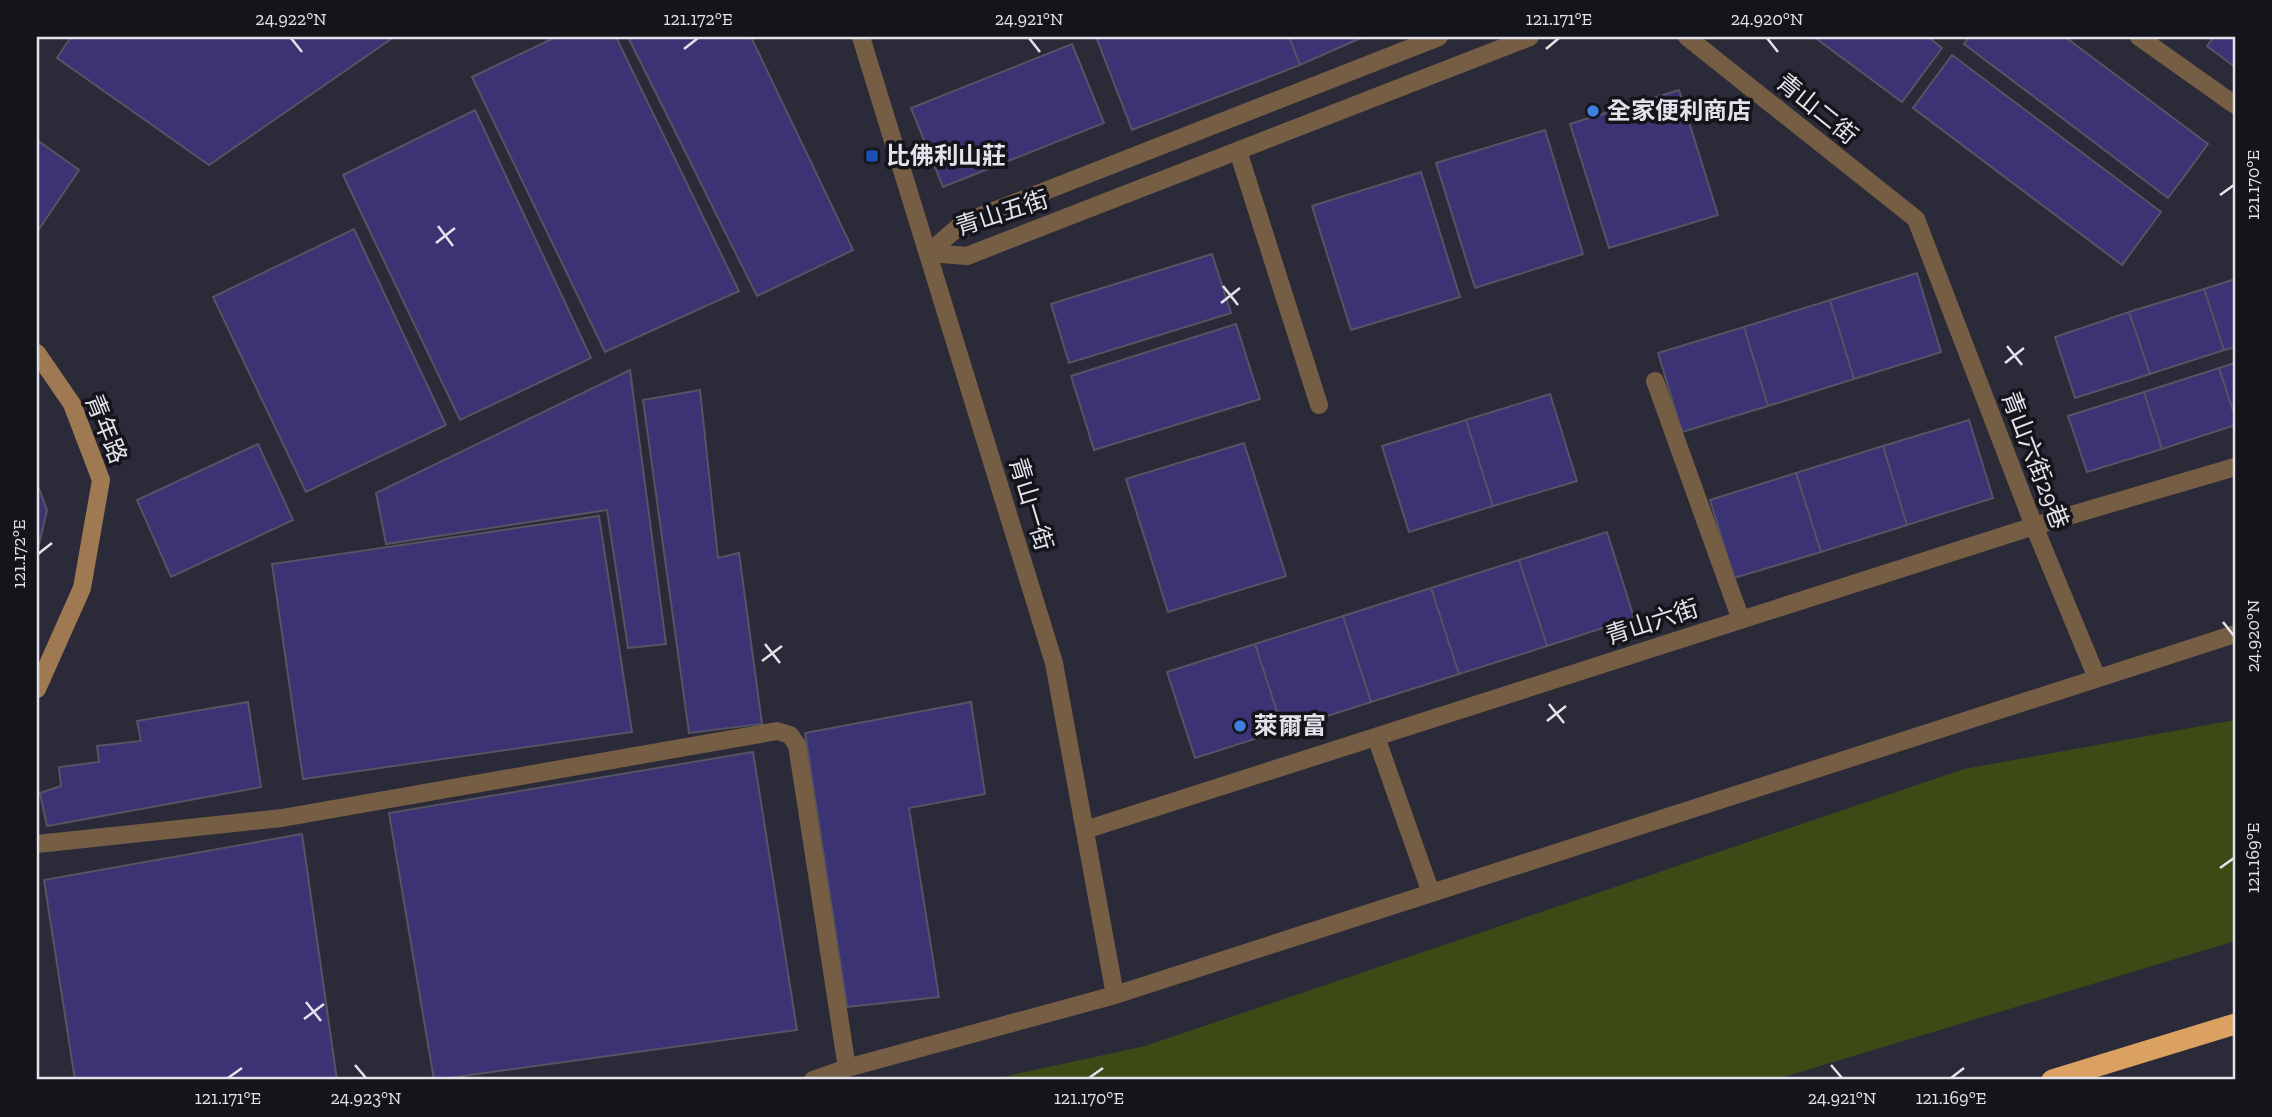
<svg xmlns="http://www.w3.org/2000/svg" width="2272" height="1117" viewBox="0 0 2272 1117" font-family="'Zilla Slab','Noto Sans TC',serif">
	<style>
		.green { fill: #3c4a16 }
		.building { fill: #3b3373; stroke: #545463; stroke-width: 2 }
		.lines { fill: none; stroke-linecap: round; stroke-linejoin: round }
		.lane { stroke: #765e45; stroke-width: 18 }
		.street { stroke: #765e45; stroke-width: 18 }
		.secondary { stroke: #9f7952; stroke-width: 18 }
		.highway { stroke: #dba161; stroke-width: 21 }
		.ticks { fill: none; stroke: #e3e3ec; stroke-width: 2.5 }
		.shop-dot { fill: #3f7fe0; stroke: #14141a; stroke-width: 2.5 }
		.transit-dot { fill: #1a4fb4; stroke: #14141a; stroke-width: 2.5 }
		.labels { text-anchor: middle; stroke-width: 7; stroke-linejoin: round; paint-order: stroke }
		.street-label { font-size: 24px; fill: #e3e3ec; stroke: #14141a }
		.poi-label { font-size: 24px; font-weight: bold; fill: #e3e3ec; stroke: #14141a; text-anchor: start }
		.neatline { fill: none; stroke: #e3e3ec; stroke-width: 2.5 }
		.ticks-label { font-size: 18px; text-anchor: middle; fill: #e3e3ec }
	</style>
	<rect width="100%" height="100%" fill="#2b2a38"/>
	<path class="green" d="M2235 720V941L1774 1080H989L1145 1046 1964 769Z"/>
	<path class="building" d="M71 37H394L209 165 57 58Z
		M556 37H616L739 291 605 352 472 77Z
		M628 37H751L853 250 757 296Z
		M1103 37H1289L1300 65 1132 130 1097 39Z
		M1289 37H1363L1300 65Z
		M1814 37H1928L1942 48 1902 102Z
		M1969 37H2065L2208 144 2168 198 1964 44Z
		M2214 37H2235V67L2207 46Z
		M1072 44 1104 123 943 187 911 108Z
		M1952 55 2161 212 2122 265 1913 108Z
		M1679 90 1718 215 1609 248 1570 124Z
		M475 110 591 358 460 420 343 175Z
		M1545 130 1583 254 1475 288 1436 163Z
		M37 140 79 170 37 232Z
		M1421 172 1460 297 1351 330 1312 206Z
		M354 229 446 425 306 492 213 297Z
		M1212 254 1231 313 1069 363 1051 304Z
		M1917 273 1941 352 1854 379 1830 300Z
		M2235 279V347L2224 350 2204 289Z
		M2204 289 2224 350 2150 374 2129 312Z
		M1830 300 1854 379 1768 406 1744 327Z
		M2129 312 2150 374 2075 398 2055 337Z
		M1236 324 1260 399 1094 450 1071 376Z
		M1744 327 1768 406 1682 432 1658 353Z
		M2235 363V417L2219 368Z
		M2219 368 2235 417V425L2162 449 2144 392Z
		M630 370 666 644 628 648 607 510 386 544 376 493Z
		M700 390 718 558 739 553 762 724 689 733 643 400Z
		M2144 392 2162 449 2087 472 2068 416Z
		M1550 394 1577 481 1493 506 1466 420Z
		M1466 420 1493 506 1409 532 1382 446Z
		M1969 420 1993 498 1907 525 1883 446Z
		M1244 443 1286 576 1168 612 1126 479Z
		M258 444 293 520 171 577 137 500Z
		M1883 446 1907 525 1821 552 1796 473Z
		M1796 473 1821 552 1734 578 1710 500Z
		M37 483 47 510 37 553Z
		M599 516 632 732 303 779 272 564Z
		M1607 532 1634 618 1547 646 1519 560Z
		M1519 560 1547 646 1459 674 1431 588Z
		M1431 588 1459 674 1371 702 1343 616Z
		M1343 616 1371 702 1283 730 1255 644Z
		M1255 644 1283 730 1195 758 1167 672Z
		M248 702 261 787 47 826 40 793 61 786 59 767 99 762 97 746 141 741 137 721Z
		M971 702 985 794 909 808 939 997 847 1007 805 733Z
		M753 752 797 1030 434 1080 389 813Z
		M302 834 337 1080H75L44 880Z"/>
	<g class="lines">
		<path class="lane" d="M1115 995 2235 634"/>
		<path class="street" d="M1687 37 1916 219 2034 526 2097 678
			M2139 37 2235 105
			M1238 151 1319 405
			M928 253 967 256 1530 37
			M928 253 963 223 1439 37
			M1655 381 1741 620
			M1376 737 1431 893
			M1085 830 2034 526 2235 467
			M37 844 282 818 777 731 790 735 797 745 847 1068
			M813 1080 847 1068 1115 995 1054 663 861 37"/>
		<path class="secondary" d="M37 353 72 404 101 480 82 588 37 689"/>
		<path class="highway" d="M2052 1080 2235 1024"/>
	</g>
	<path class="ticks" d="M291 38 302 52M1029 38 1040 52M1767 38 1778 52M684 49 698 38M1546 49 1559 38M2220 195 2234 185M438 226 453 246M436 243 455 228M1223 286 1238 305M1221 303 1240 288M2007 346 2022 365M2005 363 2024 348M38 554 52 543M2223 622 2234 636M765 644 780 663M762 661 782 646M1549 704 1564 723M1547 721 1566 706M2220 868 2234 858M306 1002 321 1021M304 1019 324 1004M355 1065 366 1078M1831 1065 1842 1078M228 1078 242 1068M1089 1078 1103 1068M1951 1078 1964 1068"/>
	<g class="shop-dot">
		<circle cx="1593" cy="111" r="7"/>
		<circle cx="1240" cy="726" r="7"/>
	</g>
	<rect class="transit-dot" x="865" y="149" width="14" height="14" rx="3.5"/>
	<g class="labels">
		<g class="street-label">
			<text transform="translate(1817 109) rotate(39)" y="8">青山二街</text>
			<text transform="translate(1002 213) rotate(-18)" y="8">青山五街</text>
			<text transform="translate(106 429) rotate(68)" y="8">青年路</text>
			<text transform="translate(2035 460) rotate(69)" y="8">青山六街29巷</text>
			<text transform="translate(1031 504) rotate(73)" y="8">青山一街</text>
			<text transform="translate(1652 622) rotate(-18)" y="8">青山六街</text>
		</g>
		<g class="poi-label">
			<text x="1607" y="119">全家便利商店</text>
			<text x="886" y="164">比佛利山莊</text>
			<text x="1254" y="734">萊爾富</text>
		</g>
	</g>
	<rect width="2272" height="1117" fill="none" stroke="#14141a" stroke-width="77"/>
	<rect x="38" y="38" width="2196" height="1040" class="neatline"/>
	<g class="ticks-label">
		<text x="291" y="25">24.922°N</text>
		<text x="698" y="25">121.172°E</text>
		<text x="1029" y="25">24.921°N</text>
		<text x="1559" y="25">121.171°E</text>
		<text x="1767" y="25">24.920°N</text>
		<text transform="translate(2253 185) rotate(-90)" y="6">121.170°E</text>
		<text transform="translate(19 554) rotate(-90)" y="6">121.172°E</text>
		<text transform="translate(2253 636) rotate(-90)" y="6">24.920°N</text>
		<text transform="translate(2253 858) rotate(-90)" y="6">121.169°E</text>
		<text x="228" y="1104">121.171°E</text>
		<text x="366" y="1104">24.923°N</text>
		<text x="1089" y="1104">121.170°E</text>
		<text x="1842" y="1104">24.921°N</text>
		<text x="1951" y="1104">121.169°E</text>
	</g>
</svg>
